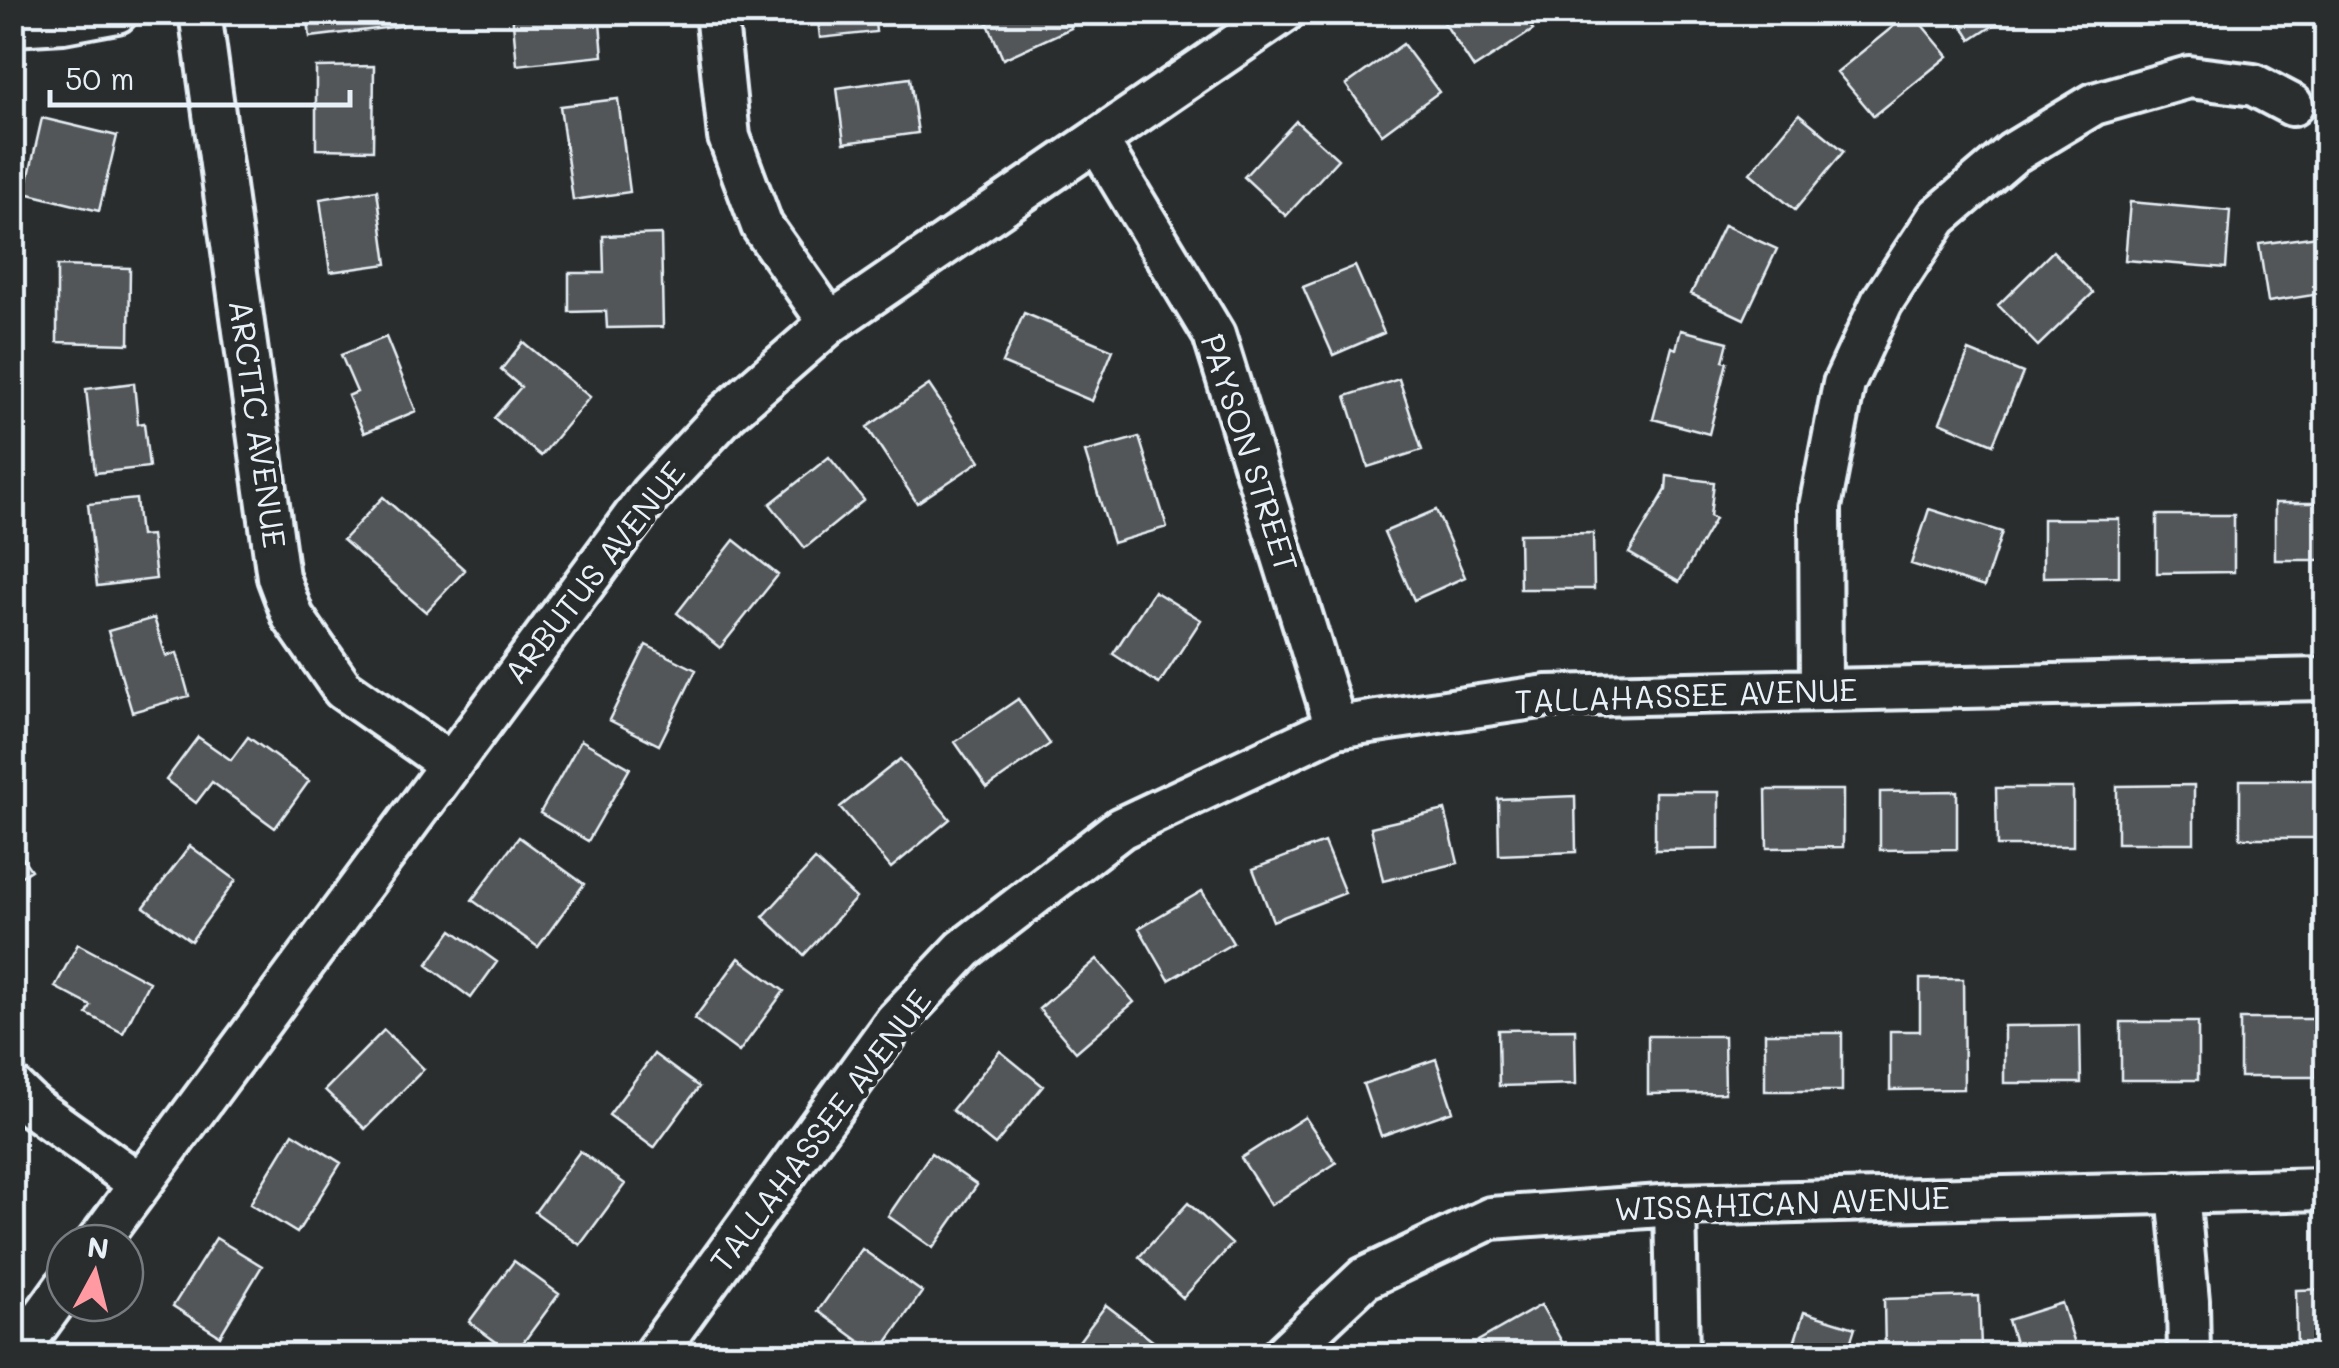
<svg xmlns="http://www.w3.org/2000/svg" width="2339" height="1368" viewBox="0 0 2339 1368" font-family="Mali,sans-serif">
	<style>
		.building { fill: #535759; stroke: #e8f1f8; stroke-width: 2.5 }
		.lines { fill: none; stroke-linecap: round; stroke-linejoin: round }
		.minor-casing { stroke: #e8f1f8; stroke-width: 48 }
		.minor { stroke: #2a2d2e; stroke-width: 40 }
		.labels { text-anchor: middle; stroke-width: 10; stroke-linejoin: round; paint-order: stroke }
		.street-label { font-size: 32px; fill: #e8f1f8; stroke: #2a2d2e }
	</style>
	<rect width="100%" height="100%" fill="#2a2d2e"/>
	<filter id="ink" filterUnits="userSpaceOnUse"><feTurbulence type="fractalNoise" baseFrequency=".01" numOctaves="2"/><feDisplacementMap in="SourceGraphic" scale="20" xChannelSelector="R" yChannelSelector="G"/><feConvolveMatrix kernelMatrix="1 2 1 2 8 2 1 2 1" color-interpolation-filters="sRGB"/></filter>
	<g filter="url(#ink)">
		<path class="building" d="M307 12H400L402 26 310 37Z
			M512 12H599L603 56 517 65Z
			M817 12H874L876 32 820 38Z
			M983 12H1064L1071 28 1003 59Z
			M1448 12H1522L1533 30 1474 68 1441 18Z
			M1911 12 1948 56 1874 116 1837 72Z
			M1954 12H2014L1971 40Z
			M1403 44 1439 92 1382 134 1346 85Z
			M374 66 373 150 316 149V67Z
			M910 78 918 133 844 143 837 88Z
			M618 99 630 192 573 200 560 106Z
			M1799 114 1844 151 1795 210 1750 173Z
			M42 118 117 136 99 211 25 193Z
			M1296 121 1338 159 1286 216 1244 177Z
			M377 190 387 264 330 272 320 199Z
			M2130 202 2230 211 2226 268 2125 260Z
			M1724 225 1777 249 1744 319 1691 294Z
			M661 234 663 327 607 328 606 311 569 312V273H604L603 236Z
			M2326 235V293L2268 302 2259 244Z
			M2053 251 2093 293 2038 346 1998 305Z
			M57 266 130 268 129 344 57 342Z
			M1355 266 1384 333 1333 355 1303 287Z
			M1024 313 1113 350 1092 401 1002 363Z
			M1681 330 1728 342 1723 361 1727 362 1709 434 1653 419 1672 347 1676 349Z
			M386 337 416 411 364 433 348 396 357 392 341 355Z
			M523 342 590 397 541 456 494 418 521 387 501 370Z
			M1969 351 2023 373 1993 444 1940 422Z
			M1399 379 1422 450 1368 467 1346 396Z
			M134 383 138 424 144 423 149 467 95 473 86 389Z
			M929 385 980 461 917 503 867 427Z
			M1139 437 1167 527 1113 543 1085 452Z
			M829 457 864 500 805 548 770 504Z
			M1667 476 1714 482 1710 516 1715 519 1679 582 1629 553 1666 490Z
			M383 497 465 570 426 612 343 540Z
			M136 499 140 536 151 535 156 579 97 586 88 504Z
			M2275 503H2326V560H2275Z
			M1929 509 2002 532 1984 587 1911 564Z
			M1436 510 1465 577 1414 600 1384 532Z
			M2157 515H2234V572L2157 573Z
			M2043 519H2119V576L2043 577Z
			M1593 533 1594 589H1520L1519 534Z
			M734 540 778 575 720 648 677 613Z
			M1154 591 1201 620 1159 684 1113 654Z
			M154 618 166 656 177 653 189 696 132 712 108 631Z
			M646 645 696 670 659 745 609 720Z
			M1018 699 1050 744 987 788 955 742Z
			M198 737 231 760 248 737 309 781 275 828 212 782 196 803 166 780Z
			M581 740 630 768 588 841 540 813Z
			M900 759 950 819 891 868 840 807Z
			M2240 780H2317V838H2240Z
			M2194 785V843H2117V786Z
			M1996 788H2073V846H1997Z
			M1766 790H1843V847L1767 848Z
			M1957 791V849L1880 850V792Z
			M1655 792H1719V849L1655 850Z
			M1575 796 1576 852 1499 855 1498 799Z
			M1445 810 1458 863 1383 881 1371 827Z
			M519 837 584 884 538 947 472 900Z
			M1324 842 1345 893 1273 921 1253 869Z
			M12 843 31 870 12 882Z
			M190 846 236 880 191 941 144 907Z
			M815 860 856 898 804 955 763 917Z
			M1202 891 1233 943 1169 980 1139 928Z
			M452 930 497 962 471 998 427 965Z
			M78 944 149 982 123 1033 87 1014 91 1006 55 987Z
			M739 958 784 991 739 1052 694 1019Z
			M1097 959 1134 1002 1076 1052 1039 1009Z
			M1920 979H1963L1964 1089 1890 1090V1031H1920Z
			M2240 1019H2316V1077H2240Z
			M2121 1022H2198V1080H2121Z
			M2080 1025 2081 1083H2004V1026Z
			M1575 1029 1576 1084 1499 1086 1498 1030Z
			M384 1030 424 1069 365 1129 325 1090Z
			M1765 1033H1842V1091H1765Z
			M1648 1036H1724L1725 1093 1648 1094Z
			M1000 1051 1043 1086 995 1145 952 1110Z
			M654 1054 699 1087 654 1148 609 1115Z
			M1436 1059 1453 1111 1381 1136 1363 1084Z
			M1305 1117 1336 1163 1271 1205 1241 1158Z
			M293 1133 341 1163 297 1233 250 1204Z
			M580 1151 625 1184 580 1245 535 1212Z
			M931 1153 977 1185 933 1248 888 1216Z
			M1188 1203 1232 1244 1183 1298 1139 1257Z
			M216 1238 262 1266 220 1336 173 1306Z
			M862 1249 922 1292 878 1355 818 1311Z
			M514 1261 559 1294 514 1355 469 1322Z
			M2326 1289V1356V1349L2297 1350 2296 1290Z
			M1979 1296 1981 1347H1958L1956 1355 1885 1356 1884 1299Z
			M2062 1303 2079 1356H2019L2008 1320Z
			M1106 1305 1154 1342 1143 1356H1068Z
			M1541 1305 1570 1356H1486L1478 1341Z
			M1804 1312 1855 1328 1846 1356H1790Z
			M791 1342 810 1356H782Z"/>
		<g class="lines">
			<defs>
				<path id="minor" d="M200 12 278 577 293 617 343 689 450 764
					M716 12 729 137 762 226 830 323
					M12 25 63 22 117 12
					M1098 142 1214 335 1336 727
					M1821 689 1820 507 1844 384 1882 302 1938 217 2013 153 2094 104 2189 77 2254 85 2292 105
					M12 1087 34 1108 140 1184
					M2178 1192 2188 1301 2189 1356
					M1675 1205 1678 1356
					M97 1243 650 495 727 413 830 323 1284 12
					M15 1356 65 1287
					M653 1356 895 1022 964 949 1121 828 1336 727 1547 696 2326 679
					M1282 1356 1365 1278 1491 1218 1675 1205 2326 1189"/>
			</defs>
			<use href="#minor" class="minor-casing"/>
			<use href="#minor" class="minor"/>
		</g>
	</g>
	<g class="labels">
		<g class="street-label">
			<text transform="translate(257 424) rotate(82)" y="11">ARCTIC AVENUE</text>
			<text transform="translate(1249 453) rotate(72)" y="11">PAYSON STREET</text>
			<text transform="translate(595 573) rotate(-52)" y="11">ARBUTUS AVENUE</text>
			<text transform="translate(1686 696) rotate(-2)" y="11">TALLAHASSEE AVENUE</text>
			<text transform="translate(821 1131) rotate(-53)" y="11">TALLAHASSEE AVENUE</text>
			<text transform="translate(1782 1204) rotate(-2)" y="11">WISSAHICAN AVENUE</text>
		</g>
	</g>
	<rect width="2339" height="1368" fill="none" stroke="#2a2d2e" stroke-width="50"/>
	<rect x="25" y="25" width="2289" height="1318" fill="none" stroke="#e8f1f8" stroke-width="4" filter="url(#ink)"/>
	<g transform="translate(95 1273) rotate(7)"><circle r="48" fill="#2a2d2e" stroke="#767b7f" stroke-width="2.5"/>
	<path d="M0-8L18 38L0 25L-18 38Z" fill="#ff9aa2"/>
	<text y="-15" font-size="28" font-weight="bold" text-anchor="middle" fill="#e8f1f8">N</text>
	</g>
	<path d="M50 90v15h300v-15" fill="none" stroke="#e8f1f8" stroke-width="5"/>
	<text x="65" y="90" font-size="30" fill="#e8f1f8" stroke="#2a2d2e" stroke-width="8" paint-order="stroke">50 m</text>
</svg>
